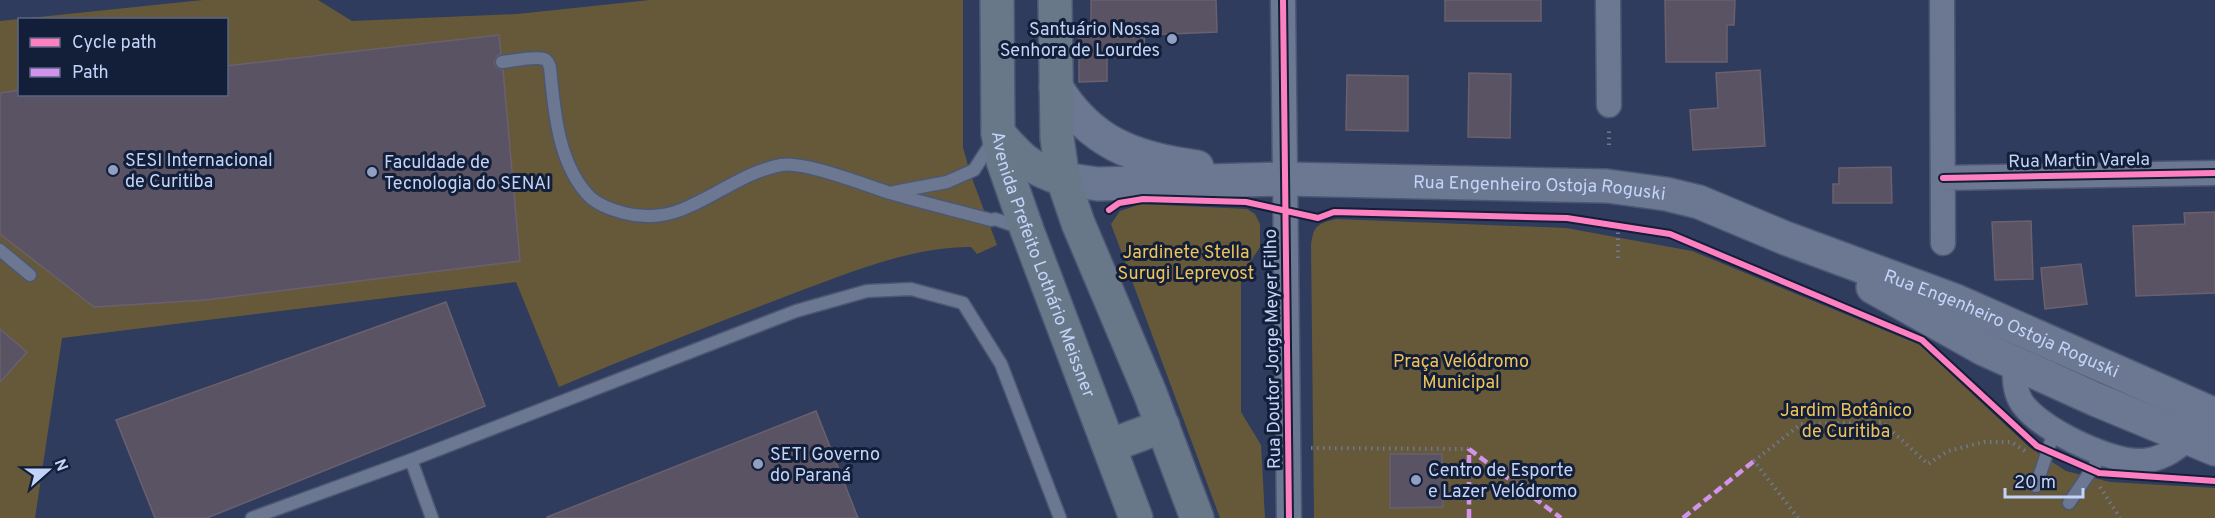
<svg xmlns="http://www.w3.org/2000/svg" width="2215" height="518" viewBox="0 0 2215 518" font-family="Overpass,sans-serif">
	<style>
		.green { fill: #66593a; fill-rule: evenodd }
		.building { fill: #5a5364; stroke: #6a606e; stroke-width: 1.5 }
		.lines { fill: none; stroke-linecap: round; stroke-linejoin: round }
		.lane-casing { stroke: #4c5774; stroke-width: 15 }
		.street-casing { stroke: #4c5774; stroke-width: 27 }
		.secondary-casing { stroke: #4c5774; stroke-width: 36 }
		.primary-casing { stroke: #4c5774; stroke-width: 36 }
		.path { stroke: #6f788f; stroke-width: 4; stroke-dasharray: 1.5 4.5; stroke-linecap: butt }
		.lane { stroke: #6c7791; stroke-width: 12 }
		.street { stroke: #6c7791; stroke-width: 24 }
		.secondary { stroke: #6c7791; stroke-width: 33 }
		.primary { stroke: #687888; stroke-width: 33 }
		.quiet { stroke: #d193ec; stroke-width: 4.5; stroke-dasharray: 9 4.5; stroke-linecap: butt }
		.cycleway-casing { stroke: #131e39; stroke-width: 10 }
		.cycleway { stroke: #ff80c0; stroke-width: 6 }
		.poi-dot { fill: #909fc2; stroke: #131e39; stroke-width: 2 }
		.labels { text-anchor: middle; stroke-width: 6; stroke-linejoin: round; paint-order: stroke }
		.poi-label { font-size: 18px; fill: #c3d4f9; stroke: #131e39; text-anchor: start }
		.street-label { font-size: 18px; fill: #c3d4f9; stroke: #131e39 }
		.park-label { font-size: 18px; fill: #efc359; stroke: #131e39 }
	</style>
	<rect width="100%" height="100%" fill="#303c5d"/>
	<path class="green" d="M203 0H318L352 21 517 14 650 0H963V147L970 173 997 245 977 254 971 247C914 246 845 274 792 294 714 324 636 354 559 387L516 282 62 338 35 518H0V382L26 352 0 329V21ZM20 20H226V94H20Z
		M1141 204 1247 209 1255 214 1260 224V247L1241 276V412L1261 445 1265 518H1220L1111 224 1120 211Z
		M1336 219 1566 228 1692 251 1920 345 2029 447 2066 471 2110 482 2215 488V518H1314L1311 245C1314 225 1317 224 1336 219Z"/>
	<path class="building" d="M1091 0H1216L1217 32 1145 35 1143 56 1107 57V81L1079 82V32H1091Z
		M1445 0H1541V21H1445Z
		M1665 0H1735L1734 25H1727V62H1666Z
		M499 35 501 54 497 56 494 62 496 67 503 70 520 261 205 300 94 307 0 234V93L20 90V94H226V66Z
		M1760 70 1765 146 1693 150 1690 110 1718 108 1716 73Z
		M1469 73 1511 74 1510 138 1468 137Z
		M1347 75 1408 76V131L1346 130Z
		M1891 167 1892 203H1833V184H1839V168Z
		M2215 212V293L2136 296 2133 226 2185 224 2184 213Z
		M2031 221 2033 279 1995 280 1992 222Z
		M2081 264 2087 304 2045 309 2041 268Z
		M446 302 485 406 207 518H155L116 420Z
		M0 329 27 352 0 382Z
		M816 411 858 518H547V517Z
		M1390 454H1442L1443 507 1390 508Z"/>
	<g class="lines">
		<defs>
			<path id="lane" d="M502 62C512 61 535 56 544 59 548 60 548 63 550 67 554 110 558 166 591 198 600 206 613 210 624 213 646 219 670 216 690 206 720 193 748 171 781 165 805 161 865 185 890 193 924 203 958 211 991 220L995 219 1021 228
				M894 192 947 182 974 170 992 142
				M0 250 30 275
				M411 460 432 518
				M2036 486 2054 432
				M2069 503 2103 453
				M252 518 411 460 796 311 867 291 911 289 963 303 1001 364 1060 518"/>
			<path id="street" d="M1283 0 1289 518
				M1608 0 1609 105
				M1942 0 1943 243
				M1943 178 2215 173
				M2014 363C2015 377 2014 391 2022 403 2040 429 2107 461 2139 461 2159 461 2174 451 2188 438"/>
			<g id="secondary">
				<path d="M1056 87C1090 143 1135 159 1197 167"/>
				<path id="s1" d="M1063 179 1098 184 1285 179 1607 186 1666 194 1699 202 1785 238 1956 301 2215 415"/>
				<path d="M1873 287 1984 349 2097 400 2215 449"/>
			</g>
			<g id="primary">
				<path id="s2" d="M997 0 998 133 1003 161 1027 230 1136 518"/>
				<path d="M1055 0 1057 138 1063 179 1078 223 1150 393 1197 518"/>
				<path d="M998 133C1020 158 1030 169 1063 179"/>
				<path d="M1109 446 1163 426"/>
			</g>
		</defs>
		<use href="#lane" class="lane-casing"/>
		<use href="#street" class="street-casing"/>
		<use href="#secondary" class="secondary-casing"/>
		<use href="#primary" class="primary-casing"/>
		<path class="path" d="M1609 145V127
			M1618 258V226
			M1311 448 1469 449
			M2100 487 2120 518
			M1798 518 1754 461 1801 424 1882 422 1928 464 1948 451 1984 442H2011L2027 452"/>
		<use href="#lane" class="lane"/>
		<use href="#street" class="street"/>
		<use href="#secondary" class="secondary"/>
		<use href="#primary" class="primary"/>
		<path class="quiet" d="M1469 449 1561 518
			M1469 518V449
			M1683 518 1754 461"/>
		<defs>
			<path id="cycleway" d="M1283 0 1289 518
				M1943 178 2215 173
				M1109 210 1119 203 1143 199 1246 202 1318 218 1334 212 1567 218 1670 234 1922 340 2037 446 2099 473 2215 481"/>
		</defs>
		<use href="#cycleway" class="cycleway-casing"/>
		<use href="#cycleway" class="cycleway"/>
	</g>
	<g class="poi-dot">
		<circle cx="1172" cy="39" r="6"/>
		<circle cx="113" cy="170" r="6"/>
		<circle cx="372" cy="172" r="6"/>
		<circle cx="758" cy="464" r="6"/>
		<circle cx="1416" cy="480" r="6"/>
	</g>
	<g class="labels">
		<g class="poi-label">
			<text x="1160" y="35" text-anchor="end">Santuário Nossa<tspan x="1160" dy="21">Senhora de Lourdes</tspan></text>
			<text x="125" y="166">SESI Internacional<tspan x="125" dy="21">de Curitiba</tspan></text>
			<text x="384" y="168">Faculdade de<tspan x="384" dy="21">Tecnologia do SENAI</tspan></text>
			<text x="770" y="460">SETI Governo<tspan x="770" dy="21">do Paraná</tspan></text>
			<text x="1428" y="476">Centro de Esporte<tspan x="1428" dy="21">e Lazer Velódromo</tspan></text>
		</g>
		<g class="street-label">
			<text transform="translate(2079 160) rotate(-1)" y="6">Rua Martin Varela</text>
			<text dy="6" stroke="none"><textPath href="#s1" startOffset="477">Rua Engenheiro Ostoja Roguski</textPath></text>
			<text dy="6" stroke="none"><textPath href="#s2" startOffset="272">Avenida Prefeito Lothário Meissner</textPath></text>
			<text dy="6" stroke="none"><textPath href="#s1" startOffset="964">Rua Engenheiro Ostoja Roguski</textPath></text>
			<text transform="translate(1272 349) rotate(-91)" y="6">Rua Doutor Jorge Meyer Filho</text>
		</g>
		<g class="park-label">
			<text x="1186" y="258">Jardinete Stella<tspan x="1186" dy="21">Surugi Leprevost</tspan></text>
			<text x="1461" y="367">Praça Velódromo<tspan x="1461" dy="21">Municipal</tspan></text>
			<text x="1846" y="416">Jardim Botânico<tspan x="1846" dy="21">de Curitiba</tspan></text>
		</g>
	</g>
	<rect x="18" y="18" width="210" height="78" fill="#131e39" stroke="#596786" stroke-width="1.5"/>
	<rect x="30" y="38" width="30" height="9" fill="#ff80c0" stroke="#596786" stroke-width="1.5"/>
	<text x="72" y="48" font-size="18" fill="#c3d4f9">Cycle path</text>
	<rect x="30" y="68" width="30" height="9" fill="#d193ec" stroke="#596786" stroke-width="1.5"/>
	<text x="72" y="78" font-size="18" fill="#c3d4f9">Path</text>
	<g transform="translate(48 470) rotate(69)" stroke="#131e39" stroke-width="4.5" paint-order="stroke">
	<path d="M0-4.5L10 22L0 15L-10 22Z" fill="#c3d4f9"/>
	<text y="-9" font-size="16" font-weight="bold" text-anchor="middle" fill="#c3d4f9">N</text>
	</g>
	<path d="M2005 488v9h78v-9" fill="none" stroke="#c3d4f9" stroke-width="3"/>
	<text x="2014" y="488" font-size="18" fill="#c3d4f9" stroke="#131e39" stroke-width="4.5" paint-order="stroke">20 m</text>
</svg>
